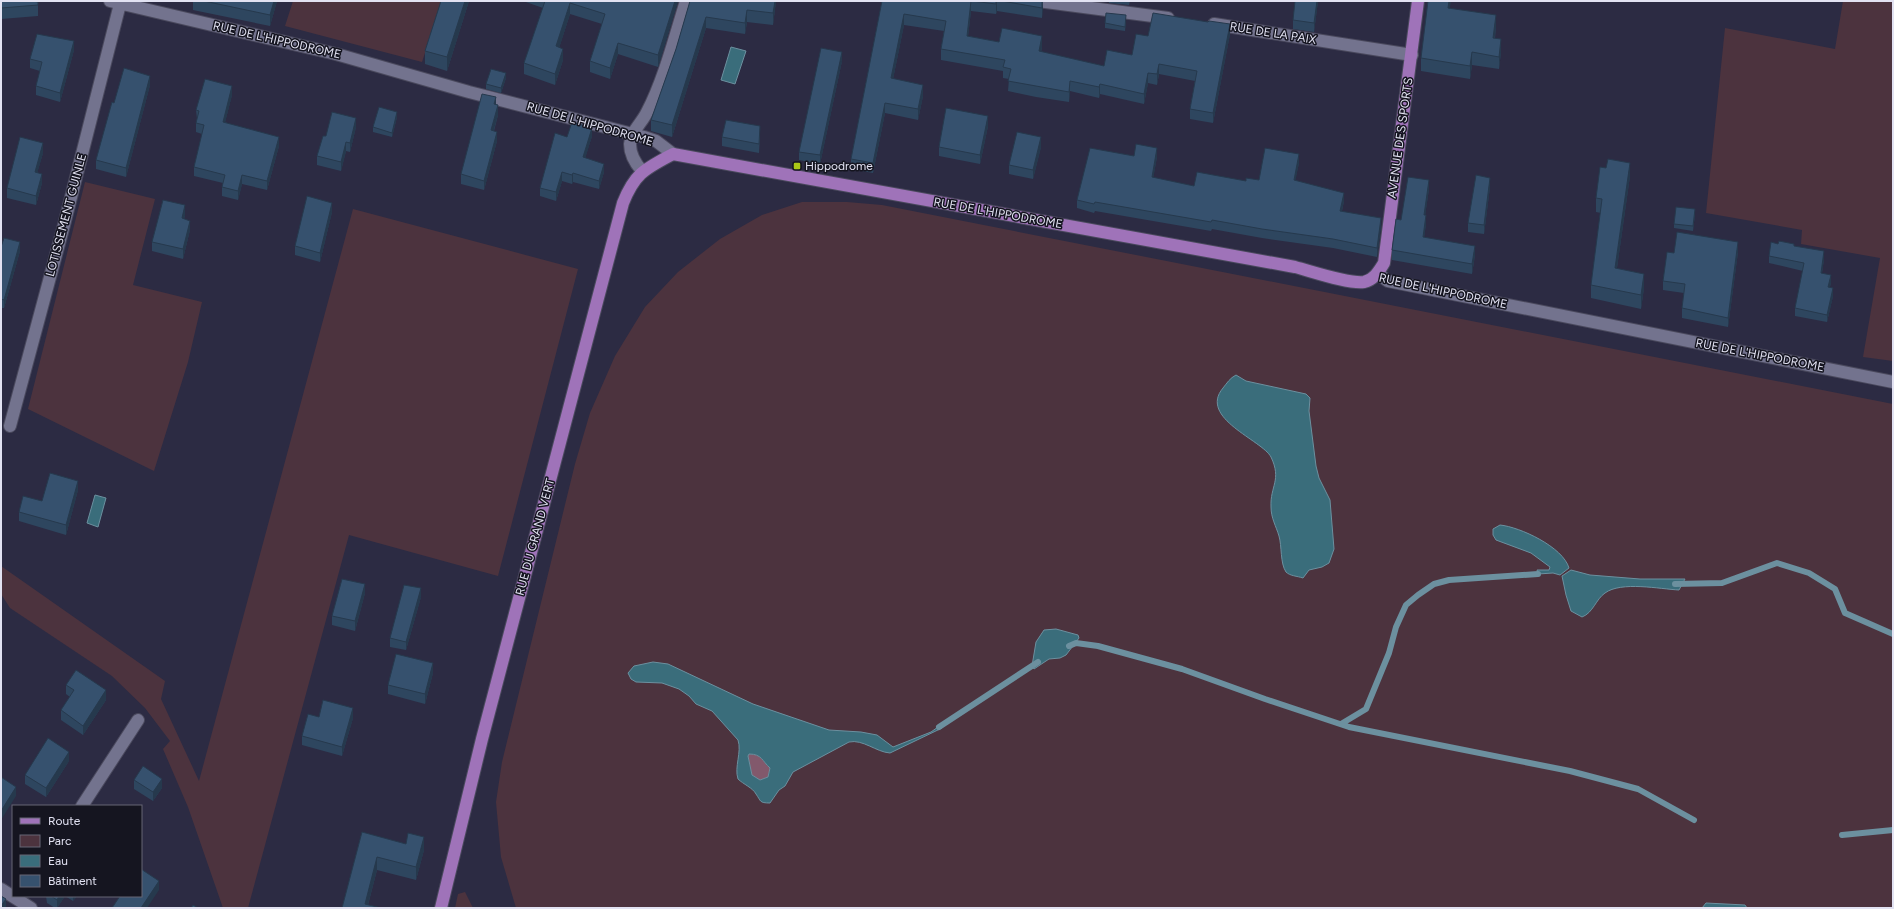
<svg xmlns="http://www.w3.org/2000/svg" width="1894" height="909" viewBox="0 0 1894 909" font-family="Figtree,sans-serif">
	<style>
		.green { fill: #4c333e }
		.forest { fill: #82596c }
		.water { fill: #3a6d7b; stroke: #6c909f; fill-rule: evenodd }
		.lines { fill: none; stroke-linecap: round; stroke-linejoin: round }
		.stream { stroke: #6c909f; stroke-width: 6 }
		.minor-casing { stroke: #4a495d; stroke-width: 14 }
		.major-casing { stroke: #4a495d; stroke-width: 14 }
		.minor { stroke: #73738e; stroke-width: 12 }
		.major { stroke: #9f73b9; stroke-width: 12 }
		.wall { fill: #2e465f }
		.shaded-wall { fill: #26394d }
		.building { fill: #36516e; stroke: #26394d }
		.poi-dot { fill: #aac716; stroke: #151520; stroke-width: 1.5 }
		.labels { text-anchor: middle; stroke-width: 3; stroke-linejoin: round; paint-order: stroke }
		.street-label { font-size: 12px; fill: #e2e2f2; stroke: #151520 }
		.poi-label { font-size: 12px; fill: #e2e2f2; stroke: #151520; text-anchor: start }
	</style>
	<rect width="100%" height="100%" fill="#2c2b43"/>
	<path class="green" d="M293 1H442L422 62 285 26Z
		M1843 1H1893V361L1863 357 1880 258 1801 244 1802 230 1706 213 1725 28 1835 49Z
		M85 182 155 199 133 285 202 302 188 362 154 471 28 409Z
		M802 202H847L882 205 1893 404V908H516L501 857 496 802 502 762 575 464 590 413 615 356 645 307 678 272 720 239 762 215Z
		M353 209 578 269 498 576 349 535 248 908H223L188 807 163 749 170 741 145 708 112 676 10 608 1 594V566L165 681 161 699 199 781Z
		M465 892 473 908H455L458 894Z"/>
	<path class="forest" d="M749 754C762 754 762 761 770 768L768 777 760 780 752 776 748 756Z"/>
	<path class="water" d="M731 47 746 51 735 84 721 80Z
		M1236 375 1246 381 1306 394 1310 398 1309 411 1316 466 1319 478 1330 500 1334 549 1329 563 1322 567 1309 570 1303 578C1297 576 1290 576 1286 572 1280 563 1282 546 1279 536 1276 526 1271 518 1271 507 1270 486 1282 480 1271 457 1262 440 1198 418 1223 388 1227 383 1230 378 1236 375Z
		M95 495 106 498 98 527 87 523Z
		M1500 525C1520 527 1563 547 1569 568L1560 575 1553 573 1538 574 1537 570H1549L1550 567 1531 553 1496 540 1493 535V529Z
		M1571 570 1590 575 1640 579H1685L1679 590C1660 589 1621 581 1605 593 1596 599 1593 613 1582 617L1571 611 1566 595 1562 576Z
		M1056 629 1078 635 1079 638 1066 655 1060 658 1049 659 1034 669 1032 666 1036 642 1044 630Z
		M653 662 668 664 753 704 829 730 861 732 877 735 893 747 931 732 938 727 942 728 890 753C876 752 863 739 849 742L793 772 785 786 779 790 770 803C759 803 761 801 756 794 753 788 743 784 738 779 734 767 742 752 738 740L712 711 696 704 689 696 679 689 662 683 636 682 631 679 628 673 634 666ZM749 754C762 754 762 761 770 768L768 777 760 780 752 775 748 756Z
		M1706 903 1745 905 1747 908H1702Z"/>
	<g class="lines">
		<path class="stream" d="M1675 584 1722 583 1777 563 1809 573 1835 589 1845 613 1893 634
			M1069 646 1076 643 1098 646 1182 669 1265 699 1349 727 1570 771 1638 789 1694 820
			M1341 724 1366 709 1389 653 1396 627 1406 605 1418 595 1434 584 1449 580 1538 574
			M939 727 1038 662
			M1842 835 1893 830"/>
		<defs>
			<path id="minor" d="M110 1 336 54 469 92 644 137 656 141 673 154
				M1038 1 1168 18
				M1214 24 1412 55
				M642 171C635 163 630 155 630 144 631 131 642 123 647 112 664 80 675 36 686 1
				M1378 274 1388 281 1893 382
				M10 426 64 225 120 4
				M82 806 138 720
				M1 889 31 908"/>
			<path id="major" d="M441 908 482 739 623 203C635 173 645 169 673 154L1295 267C1311 271 1348 284 1364 282 1374 280 1379 271 1384 263L1418 1"/>
		</defs>
		<use href="#minor" class="minor-casing"/>
		<use href="#major" class="major-casing"/>
		<use href="#minor" class="minor"/>
		<use href="#major" class="major"/>
	</g>
	<path class="wall" d="M1 1 38 2V16L1 19Z
		M193 1H277L270 26 193 10Z
		M441 1H469L447 71 425 64V51Z
		M523 1H678L658 67 618 54 610 79 590 72V61L602 24 570 14 559 48 563 60 555 85 524 74V63L543 8Z
		M690 1H776L773 25 747 22 745 34 706 28 672 137 651 131V120L676 49Z
		M882 1H1043L1042 18 997 11 996 14 971 11 968 36 999 42 1042 47 1041 52 1104 66 1132 55 1148 36 1230 34 1213 123 1190 119V109L1195 81 1159 74 1157 85 1148 83 1144 104 1100 94 1099 98 1070 91 1069 102 1036 97 1008 91 1009 79 1003 78V71L941 60V49L944 31 904 25 893 79 923 96 918 120 885 113 873 173 851 169V159Z
		M1109 1H1130L1129 5 1109 3Z
		M1318 1 1314 32 1293 29V20Z
		M1450 8 1496 27 1495 38 1501 52 1499 69 1472 65 1470 79 1421 71V58Z
		M1126 20 1125 31 1105 28V23Z
		M74 50 60 102 36 95V86L40 71 30 68V59Z
		M842 61 820 164 799 160V152Z
		M506 78 501 93 486 89V84Z
		M150 85 126 177 96 169V160Z
		M232 95 225 122 279 146 267 190 242 184 238 200 222 196V187L223 183 194 176V167L202 134 196 132V123L197 119 196 110Z
		M496 105 498 115 494 131 497 141 484 190 461 184V174Z
		M397 117 392 137 373 132V127Z
		M988 126 980 164 939 156V147Z
		M356 127 350 152 346 151 341 171 317 165V156L326 136Z
		M760 135 759 153 722 146V137Z
		M592 136 585 158 604 172 599 189 573 182 572 184 562 181 556 201 540 196V188L567 137Z
		M1041 147 1033 179 1009 174V165Z
		M43 153 37 173 42 183 36 205 7 198V188Z
		M1134 156 1157 157 1153 178 1194 186 1259 180 1299 163 1295 180 1344 201 1342 211 1381 226 1377 257 1333 248 1262 238 1212 229 1211 231 1095 211 1094 213 1077 208V200Z
		M1630 176 1617 268 1644 288 1641 309 1591 298V285L1601 213 1596 212V198Z
		M1490 187 1484 234 1468 232V223Z
		M1429 189 1425 215 1426 224 1424 237 1475 255 1472 274 1392 260V250L1401 220Z
		M332 212 320 262 295 255V246Z
		M1695 214 1693 231 1674 228V224Z
		M185 215 184 219 190 230 183 259 152 251V242Z
		M1794 246 1824 259 1822 273 1831 282 1830 287 1833 296 1827 322 1795 316V308L1803 271 1769 263V256Z
		M1 247 20 251 4 308H1Z
		M1738 252 1728 327 1682 318V308L1684 293 1663 290V281L1674 253Z
		M78 490 66 535 19 521V512L42 501Z
		M365 593 355 631 332 625V616Z
		M421 597 406 650 390 647V638Z
		M433 673 425 704 388 694V685Z
		M66 685 106 700 83 735 61 720V710L70 697 66 694Z
		M319 717 353 718 342 756 302 745V736Z
		M69 761 46 797 25 784V775Z
		M134 780 162 788 153 801 134 789Z
		M362 832 424 850 416 880 377 870 368 905 342 908Z
		M46 896H77L73 901 65 896 57 908H55L47 903Z"/>
	<path class="shaded-wall" d="M274 1H277L270 26V15Z
		M465 1H469L447 71V57Z
		M675 1H678L658 67V55Z
		M775 1H776L773 25V13Z
		M971 1V11L967 46V36Z
		M997 1V11L996 14V4Z
		M1043 1V9L1042 18V8Z
		M1317 1H1318L1314 32V23Z
		M1449 1H1451L1448 20V8Z
		M570 3V14L556 58V46Z
		M747 10V22L745 34V23Z
		M904 14V25L891 89V78Z
		M1126 15V20L1125 31V27Z
		M1496 15V27L1493 50V38Z
		M706 17V28L672 137V125Z
		M1230 24V34L1213 123V113Z
		M1042 36V47L1039 62V51Z
		M1501 39V52L1499 69V57Z
		M74 41V50L60 102V93Z
		M618 43V54L610 79V68Z
		M563 49V60L555 85V74Z
		M842 52V61L820 164V155Z
		M1472 52V65L1470 79V66Z
		M1159 64V74L1157 85V74Z
		M506 73V78L501 93V88Z
		M1148 73V83L1144 104V94Z
		M150 76V85L126 177V168Z
		M1070 81V91L1069 102V92Z
		M1100 84V94L1099 98V87Z
		M923 85V96L918 120V109Z
		M232 86V95L223 131V122Z
		M496 97V107L494 104Z
		M885 103V113L873 173V163Z
		M498 105V115L491 140V130Z
		M397 112V117L392 137V133Z
		M988 116V126L980 164V155Z
		M356 118V127L350 152V143Z
		M592 128V136L583 166V157Z
		M497 132V141L484 190V181Z
		M279 137V146L267 190V181Z
		M1041 137V147L1033 179V170Z
		M346 142V151L341 171V162Z
		M43 143V153L35 181V172Z
		M1157 148V157L1152 186V177Z
		M1299 154V163L1294 188V180Z
		M1630 163V176L1615 282V268Z
		M604 164V172L599 189V181Z
		M562 172V181L556 201V192Z
		M573 173V182L572 184V175Z
		M42 174V183L36 205V196Z
		M242 175V184L238 200V191Z
		M1490 178V187L1484 234V225Z
		M1429 180V189L1424 224V215Z
		M1344 193V201L1340 219V211Z
		M332 203V212L320 262V253Z
		M185 205V215L182 227V218Z
		M1695 209V214L1693 231V226Z
		M1426 215V224L1423 247V237Z
		M1381 218V226L1377 257V248Z
		M190 221V230L183 259V249Z
		M20 242V251L4 308V300Z
		M1738 242V252L1728 327V318Z
		M1475 246V255L1472 274V264Z
		M1824 251V259L1821 280V273Z
		M1644 274V288L1641 309V295Z
		M1831 275V282L1828 295V287Z
		M1833 288V296L1827 322V315Z
		M78 481V490L66 535V525Z
		M365 584V593L355 631V621Z
		M421 588V597L406 650V642Z
		M433 663V673L425 704V694Z
		M106 690V700L83 735V726Z
		M353 708V718L342 756V747Z
		M69 752V761L46 797V788Z
		M162 779V788L153 801V792Z
		M16 787V796L1 820V811Z
		M424 837V850L416 880V867Z
		M377 857V870L367 908 365 904Z
		M159 881V890L147 908H141Z
		M59 896H65L57 908V900Z
		M73 896H77L73 901Z
		M6 899V908H1V906Z"/>
	<path class="building" d="M1 1H32L38 2V5L1 8Z
		M204 1H274L270 15Z
		M441 1H465L447 57 425 51Z
		M545 1H675L658 55 618 43 610 68 590 61 605 14 570 3 556 46 563 49 555 74 524 63Z
		M690 1H775L773 13 747 10 745 23 706 17 672 125 651 120 676 49Z
		M882 1H971L967 36 999 42 1002 28 1042 36 1039 51 1104 66 1107 50 1132 55 1136 34 1148 36 1153 13 1208 22 1209 21 1230 24 1213 113 1190 109 1197 71 1159 64 1157 74 1148 73 1144 94 1100 84 1099 87 1070 81 1069 92 1036 86 1008 81 1011 69 1003 67 1005 60 941 49 946 21 904 14 891 78 923 85 918 109 885 103 873 163 851 159Z
		M972 1H996V4Z
		M1002 1H1042V8Z
		M1295 1H1317L1314 23 1293 20Z
		M1428 1H1449L1448 8 1496 15 1493 38 1501 39 1499 57 1472 52 1470 66 1421 58Z
		M1106 13 1126 15 1125 27 1105 23Z
		M37 34 74 41 60 93 36 86 42 62 30 59Z
		M821 48 842 52 820 155 799 152Z
		M124 68 150 76 126 168 96 160 112 102 114 103Z
		M491 69 506 73 501 88 486 84Z
		M205 79 232 86 223 122 279 137 267 181 242 175 238 191 222 187 225 175 194 167 204 125 196 123 199 111 196 110Z
		M482 94 496 97 494 104 498 105 491 130 497 132 484 181 461 174Z
		M379 107 397 112 392 133 373 127Z
		M946 108 988 116 980 155 939 147Z
		M332 112 356 118 350 143 346 142 341 162 317 156 323 136H326Z
		M726 120 760 126 759 144 722 137Z
		M572 122 592 128 583 157 604 164 599 181 573 173 572 175 562 172 556 192 540 188 555 133 567 137Z
		M1017 132 1041 137 1033 170 1009 165Z
		M20 137 43 143 35 172 42 174 36 196 7 188Z
		M1136 144 1157 148 1152 177 1194 186 1197 172 1246 181V178L1259 180 1265 148 1299 154 1294 180 1344 193 1340 211 1381 218 1377 248 1333 239 1262 229 1212 220 1211 222 1095 202 1094 204 1077 200 1090 148 1134 156Z
		M1608 159 1630 163 1615 268 1644 274 1641 295 1591 285 1602 199 1596 198 1600 167 1606 168Z
		M1476 175 1490 178 1484 225 1468 223Z
		M1408 177 1429 180 1424 215H1426L1423 237 1475 246 1472 264 1392 250 1396 219 1401 220Z
		M307 196 332 203 320 253 295 246Z
		M163 200 185 205 182 218 190 221 183 249 152 242Z
		M1676 207 1695 209 1693 226 1674 224Z
		M1677 232 1738 242 1728 318 1682 308 1685 284 1663 281 1667 252 1674 253Z
		M4 238 20 242 4 300 1 299V247Z
		M1779 241 1794 244V246L1824 251 1821 273 1831 275 1828 287 1833 288 1827 315 1795 308 1804 263 1769 256 1771 242 1778 244Z
		M50 473 78 481 66 525 19 512 23 496 42 501Z
		M342 579 365 584 355 621 332 616Z
		M404 585 421 588 406 642 390 638Z
		M396 654 433 663 425 694 388 685Z
		M76 670 106 690 83 726 61 710 74 690 66 685Z
		M323 700 353 708 342 747 302 736 308 714 319 717Z
		M48 738 69 752 46 788 25 775Z
		M143 766 162 779 153 792 134 780Z
		M1 777 16 787 1 811Z
		M362 832 406 844 408 833 424 837 416 867 377 857 365 904 381 908H342Z
		M141 869 159 881 141 908H112L120 896H141Z
		M1 896 6 899 1 906Z
		M51 896H59L57 900Z
		M193 905 198 908H191Z"/>
	<rect class="poi-dot" x="793" y="162" width="8" height="8" rx="2"/>
	<g class="labels">
		<g class="street-label">
			<text transform="translate(1273 33) rotate(9)" y="4">RUE DE LA PAIX</text>
			<text transform="translate(277 40) rotate(13)" y="4">RUE DE L'HIPPODROME</text>
			<text transform="translate(590 124) rotate(16)" y="4">RUE DE L'HIPPODROME</text>
			<text transform="translate(1400 138) rotate(-82)" y="4">AVENUE DES SPORTS</text>
			<text transform="translate(998 213) rotate(10)" y="4">RUE DE L'HIPPODROME</text>
			<text transform="translate(66 215) rotate(-75)" y="4">LOTISSEMENT GUINLE</text>
			<text transform="translate(1443 291) rotate(12)" y="4">RUE DE L'HIPPODROME</text>
			<text transform="translate(1760 355) rotate(11)" y="4">RUE DE L'HIPPODROME</text>
			<text transform="translate(535 537) rotate(-75)" y="4">RUE DU GRAND VERT</text>
		</g>
		<g class="poi-label">
			<text x="805" y="170">Hippodrome</text>
		</g>
	</g>
	<rect width="1894" height="909" fill="none" stroke="#e2e2f2" stroke-width="4"/>
	<rect x="12" y="805" width="130" height="92" fill="#151520" stroke="#676774"/>
	<rect x="20" y="818" width="20" height="6" fill="#9f73b9" stroke="#676774"/>
	<text x="48" y="825" font-size="12" fill="#e2e2f2">Route</text>
	<rect x="20" y="835" width="20" height="12" fill="#4c333e" stroke="#676774"/>
	<text x="48" y="845" font-size="12" fill="#e2e2f2">Parc</text>
	<rect x="20" y="855" width="20" height="12" fill="#3a6d7b" stroke="#676774"/>
	<text x="48" y="865" font-size="12" fill="#e2e2f2">Eau</text>
	<rect x="20" y="875" width="20" height="12" fill="#36516e" stroke="#676774"/>
	<text x="48" y="885" font-size="12" fill="#e2e2f2">Bâtiment</text>
</svg>
